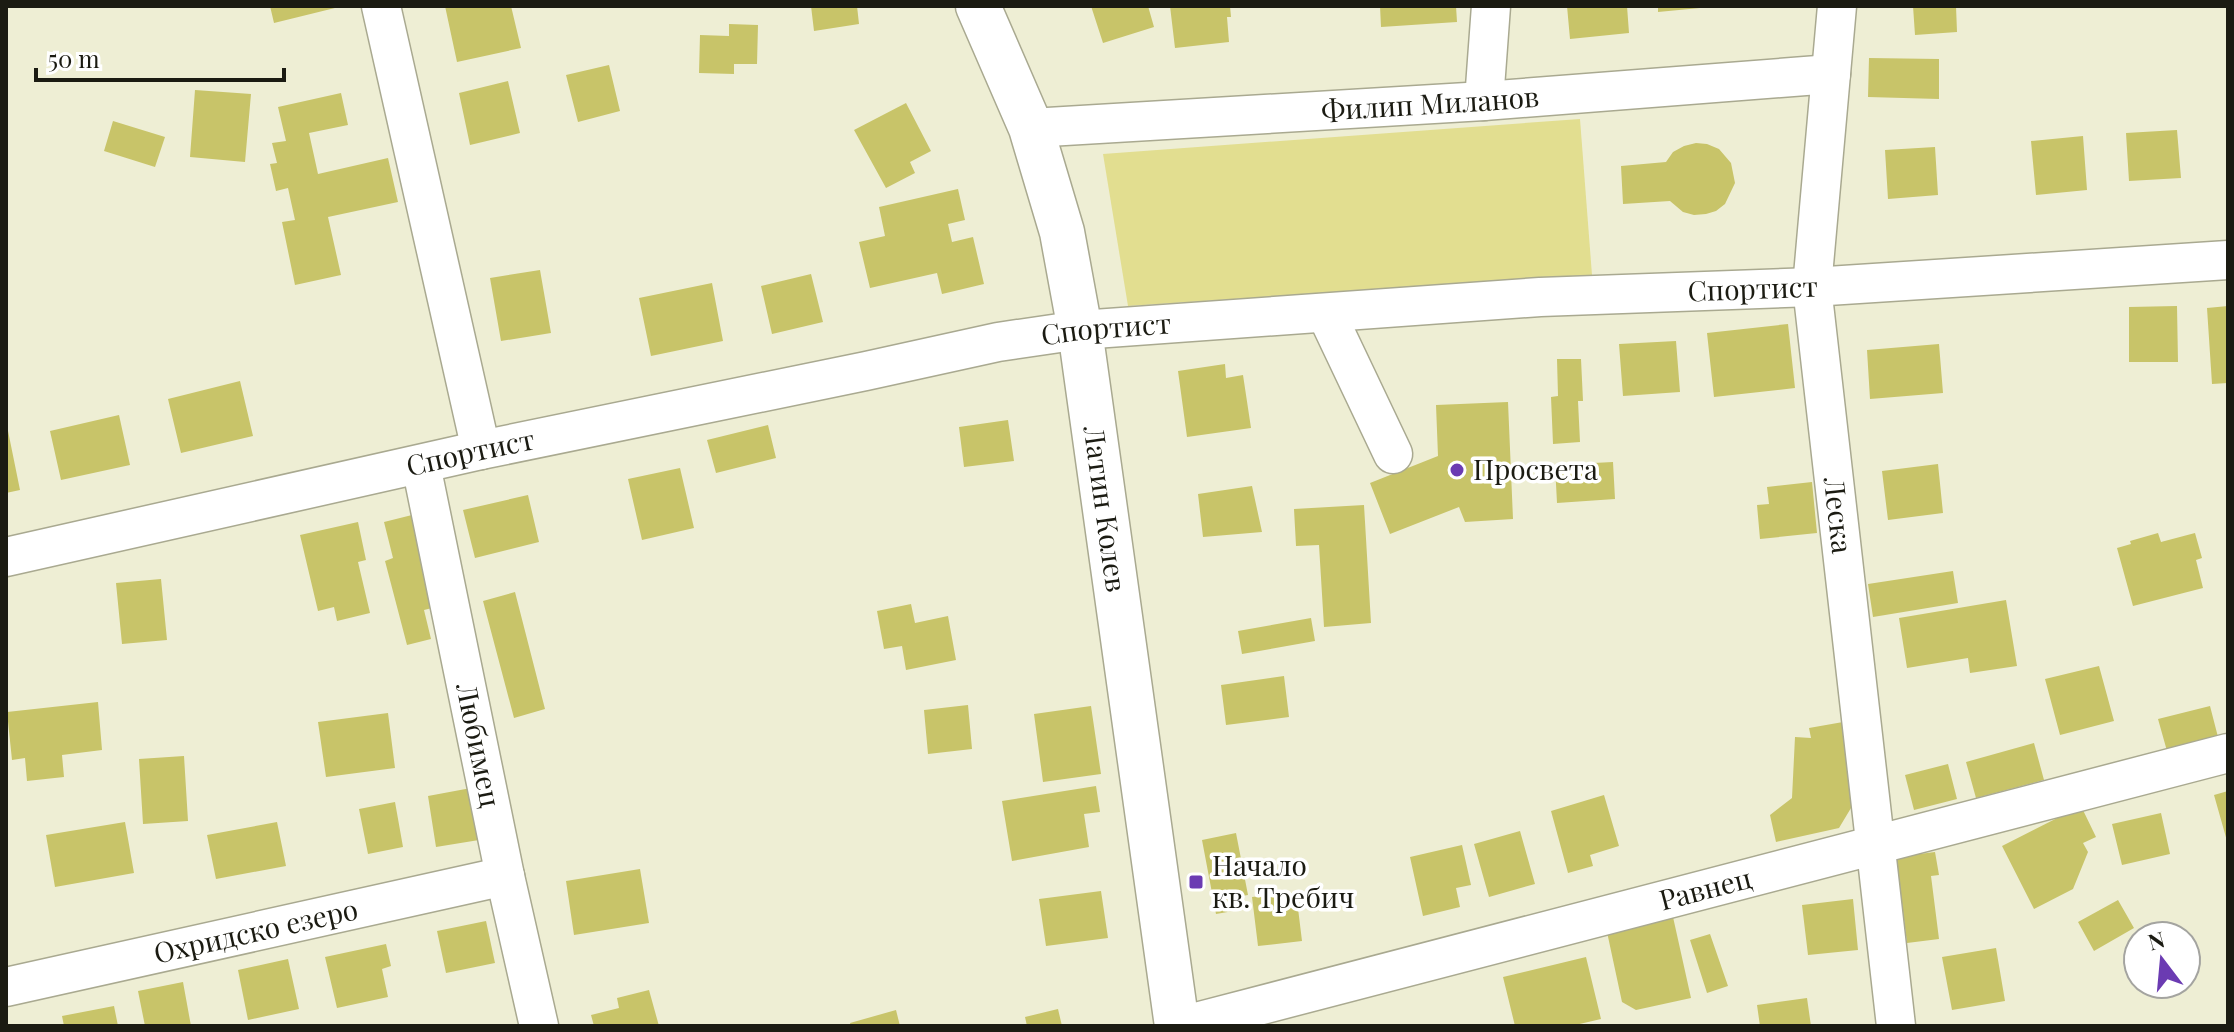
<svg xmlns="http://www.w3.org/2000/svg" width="2234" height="1032" viewBox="0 0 2234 1032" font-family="'Playfair Display',serif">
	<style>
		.green { fill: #e2de90 }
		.building { fill: #c8c469 }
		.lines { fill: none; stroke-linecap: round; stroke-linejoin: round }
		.minor-casing { stroke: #a9a990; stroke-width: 41 }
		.major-casing { stroke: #a9a990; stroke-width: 47 }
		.minor { stroke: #fff; stroke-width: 38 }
		.major { stroke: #fff; stroke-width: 44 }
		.poi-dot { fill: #6b3bb2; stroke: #fff; stroke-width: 3 }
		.labels { text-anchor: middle; stroke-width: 7; stroke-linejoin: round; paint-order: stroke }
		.street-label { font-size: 28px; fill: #1b1b12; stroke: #fff }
		.poi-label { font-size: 28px; fill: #1b1b12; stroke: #fff; text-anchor: start }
	</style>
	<rect width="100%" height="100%" fill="#eeeed4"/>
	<path class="green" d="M1580 119 1592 275 1128 306 1103 154Z"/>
	<path class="building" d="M270 6H339V7L274 23Z
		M445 6H511L521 48 457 62Z
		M811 6H857L859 24 814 31Z
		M1091 6H1148L1154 27 1103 43Z
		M1170 6H1230L1231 17H1227L1229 42 1175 48Z
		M1380 6H1456L1457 22 1381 27Z
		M1567 6H1627L1629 33 1570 39Z
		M1658 6H1699L1700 8 1658 12Z
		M1913 6H1956L1957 32 1915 35Z
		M729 24 758 25 757 64H734V74L699 73 700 35 729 36Z
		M1869 58 1939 59V99L1868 97Z
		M609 65 620 111 578 122 566 75Z
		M508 81 520 133 470 145 459 93Z
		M195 90 251 94 245 162 190 157Z
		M341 93 348 125 309 133 318 174 388 158 398 202 328 217 341 275 295 285 282 222 295 220 288 188 276 191 270 164 277 163 272 143 286 141 278 107Z
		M906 103 931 151 910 162 915 173 886 188 854 130Z
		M113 121 165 137 155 167 104 151Z
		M2177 130 2181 178 2129 181 2126 133Z
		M2083 136 2087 190 2036 195 2031 141Z
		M1696 143 1707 144 1719 149 1731 163 1735 183 1725 204 1716 211 1706 214 1694 215 1683 212 1670 201 1623 204 1621 166 1666 162 1673 152 1684 146Z
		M1935 147 1938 195 1888 199 1885 150Z
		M958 189 965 220 948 224 952 242 973 237 984 284 942 294 937 273 870 288 859 242 885 236 879 207Z
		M540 270 551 333 501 341 490 278Z
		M811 274 823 322 772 334 761 286Z
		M712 283 723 341 651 356 639 298Z
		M2177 306 2178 362H2129V307Z
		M2228 306V383L2212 384 2207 308Z
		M1788 324 1795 388 1714 397 1707 333Z
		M1676 341 1680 392 1623 396 1619 344Z
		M1939 344 1943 393 1870 399 1867 350Z
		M1557 359H1581L1583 401H1578L1580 442 1553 444 1551 397 1558 396Z
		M1225 364 1226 378 1243 375 1251 428 1187 437 1178 371Z
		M240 381 253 436 181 453 168 399Z
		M1508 402 1513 519 1465 522 1459 507 1390 534 1370 483 1438 456 1436 405Z
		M119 415 130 465 61 480 50 431Z
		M1008 420 1014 461 964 467 959 427Z
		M6 421 20 490 6 493Z
		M768 425 776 458 716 473 707 440Z
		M1613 462 1615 499 1557 503 1555 465Z
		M1938 464 1943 513 1888 520 1882 471Z
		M680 468 694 528 642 540 628 479Z
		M1812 482 1817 533 1760 539 1757 505 1769 504 1767 487Z
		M1252 486 1262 532 1203 537 1198 494Z
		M528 495 539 542 475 558 463 510Z
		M1364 505 1371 623 1324 627 1319 545 1296 546 1294 509Z
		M412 515 436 607 424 610 431 639 407 645 385 561 393 558 384 522Z
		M358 522 366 560 358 562 370 613 337 621 334 607 318 611 300 535Z
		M2158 533 2161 542 2195 533 2202 558 2196 560 2203 588 2133 606 2117 548 2131 544 2130 541Z
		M1953 571 1958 603 1873 617 1868 584Z
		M161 579 167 640 122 644 116 583Z
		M515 592 545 709 514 718 483 601Z
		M2006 600 2017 666 1970 673 1968 658 1907 668 1899 618Z
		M911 604 915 623 948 616 956 660 906 670 902 646 884 649 877 611Z
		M1311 618 1315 641 1242 654 1238 631Z
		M2099 666 2114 721 2060 735 2045 679Z
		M1284 676 1289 717 1226 725 1221 685Z
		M98 702 102 750 62 755 64 777 27 781 25 758 12 760 7 712Z
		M968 705 972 749 928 754 924 710Z
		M1091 706 1101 774 1043 782 1034 714Z
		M2210 706 2218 737 2167 751 2158 719Z
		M388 713 395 768 326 777 318 722Z
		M1843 722 1857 798 1839 828 1776 842 1770 815 1792 798 1795 737 1811 738 1809 728Z
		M2034 743 2044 780 1976 798 1966 762Z
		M184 756 188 821 143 824 139 759Z
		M1948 764 1957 799 1914 810 1905 775Z
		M1096 786 1100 812 1084 814 1089 847 1012 861 1002 801Z
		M471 788 479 840 436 847 428 796Z
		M2228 791V841H2227L2214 795Z
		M1604 795 1619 846 1590 855 1593 866 1568 873 1551 811Z
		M395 802 403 847 368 854 359 809Z
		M2081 806 2096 837 2083 843 2088 852 2073 889 2034 909 2002 846Z
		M2161 813 2170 854 2122 865 2112 824Z
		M125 822 134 873 55 887 46 835Z
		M277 822 286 866 216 879 207 835Z
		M1520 831 1535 884 1489 897 1474 844Z
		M1236 833 1248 895 1242 896 1245 909 1216 914 1202 840Z
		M1462 845 1471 885 1456 888 1460 907 1423 916 1410 857Z
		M1935 852 1939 875 1931 876 1939 939 1907 943 1896 857Z
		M640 869 649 923 574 935 566 881Z
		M1101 891 1108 938 1046 946 1039 899Z
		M1296 892 1302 941 1258 946 1252 897Z
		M1853 899 1858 950 1808 955 1802 905Z
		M2118 900 2134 928 2094 951 2078 922Z
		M1673 917 1691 998 1636 1010 1622 1002 1607 932Z
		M486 921 495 963 446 973 437 931Z
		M1710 934 1728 986 1707 993 1690 940Z
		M386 944 391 966 382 969 388 997 337 1008 325 957Z
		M1996 948 2005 1001 1952 1010 1942 957Z
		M1586 957 1601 1019 1571 1026H1515L1503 977Z
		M288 959 299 1009 248 1020 238 970Z
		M183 982 191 1026H145L138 991Z
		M649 990 659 1026H594L591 1015 619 1008 617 998Z
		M1807 998 1811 1026H1760L1757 1005Z
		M114 1006 118 1026H64L62 1016Z
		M1058 1009 1062 1026H1027L1025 1017Z
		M896 1010 900 1026H851L850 1023Z"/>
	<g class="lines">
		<defs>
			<g id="minor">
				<path d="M381 6 481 450"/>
				<path id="s1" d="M1837 6 1812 287 1896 1026"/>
				<path d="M1484 101 1491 6"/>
				<path id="s2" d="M1031 128 1484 101 1831 74"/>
				<path d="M1326 313 1393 454"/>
				<path id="s3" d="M421 465 505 876 539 1026"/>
				<path id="s4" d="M6 557 481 450 866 371 998 342 1080 330 1540 297 1812 287 2228 260"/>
				<path id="s5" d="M6 987 505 876"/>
				<path id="s6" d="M1181 1026 2228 753"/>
			</g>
			<g id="major">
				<path id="s7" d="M978 6 1031 128 1062 232 1080 330 1177 1026"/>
			</g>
		</defs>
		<use href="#minor" class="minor-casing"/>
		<use href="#major" class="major-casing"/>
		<use href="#minor" class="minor"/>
		<use href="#major" class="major"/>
	</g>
	<g class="poi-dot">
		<circle cx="1457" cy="470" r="8"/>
		<rect x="1188" y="874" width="16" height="16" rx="4"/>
	</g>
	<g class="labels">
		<g class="street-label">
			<text dy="10" stroke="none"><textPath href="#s2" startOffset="400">Филип Миланов</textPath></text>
			<text dy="10" stroke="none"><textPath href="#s4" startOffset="1772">Спортист</textPath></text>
			<text dy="10" stroke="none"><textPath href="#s4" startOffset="1124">Спортист</textPath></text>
			<text dy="10" stroke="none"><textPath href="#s4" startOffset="476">Спортист</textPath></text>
			<text dy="10" stroke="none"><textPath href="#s7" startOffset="522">Латин Колев</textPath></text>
			<text dy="10" stroke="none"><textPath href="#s1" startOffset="512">Леска</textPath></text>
			<text dy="10" stroke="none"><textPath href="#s3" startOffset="286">Любимец</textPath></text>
			<text dy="10" stroke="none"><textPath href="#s6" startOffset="542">Равнец</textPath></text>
			<text dy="10" stroke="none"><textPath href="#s5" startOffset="256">Охридско езеро</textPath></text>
		</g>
		<g class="poi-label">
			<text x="1473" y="480">Просвета</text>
			<text x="1212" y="876">Начало<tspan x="1212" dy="32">кв. Требич</tspan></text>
		</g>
	</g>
	<rect width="2234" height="1032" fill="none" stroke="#1b1b12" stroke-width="16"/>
	<g transform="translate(2162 960) rotate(344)"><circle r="38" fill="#ffffff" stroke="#a4a4a0" stroke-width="2"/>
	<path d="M0-6L14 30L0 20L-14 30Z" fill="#6b3bb2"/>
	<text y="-12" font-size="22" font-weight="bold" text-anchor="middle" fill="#1b1b12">N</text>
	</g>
	<path d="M36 68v12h248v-12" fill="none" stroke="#1b1b12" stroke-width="4"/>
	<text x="48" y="68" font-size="24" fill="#1b1b12" stroke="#ffffff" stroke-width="6" paint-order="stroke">50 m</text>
</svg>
